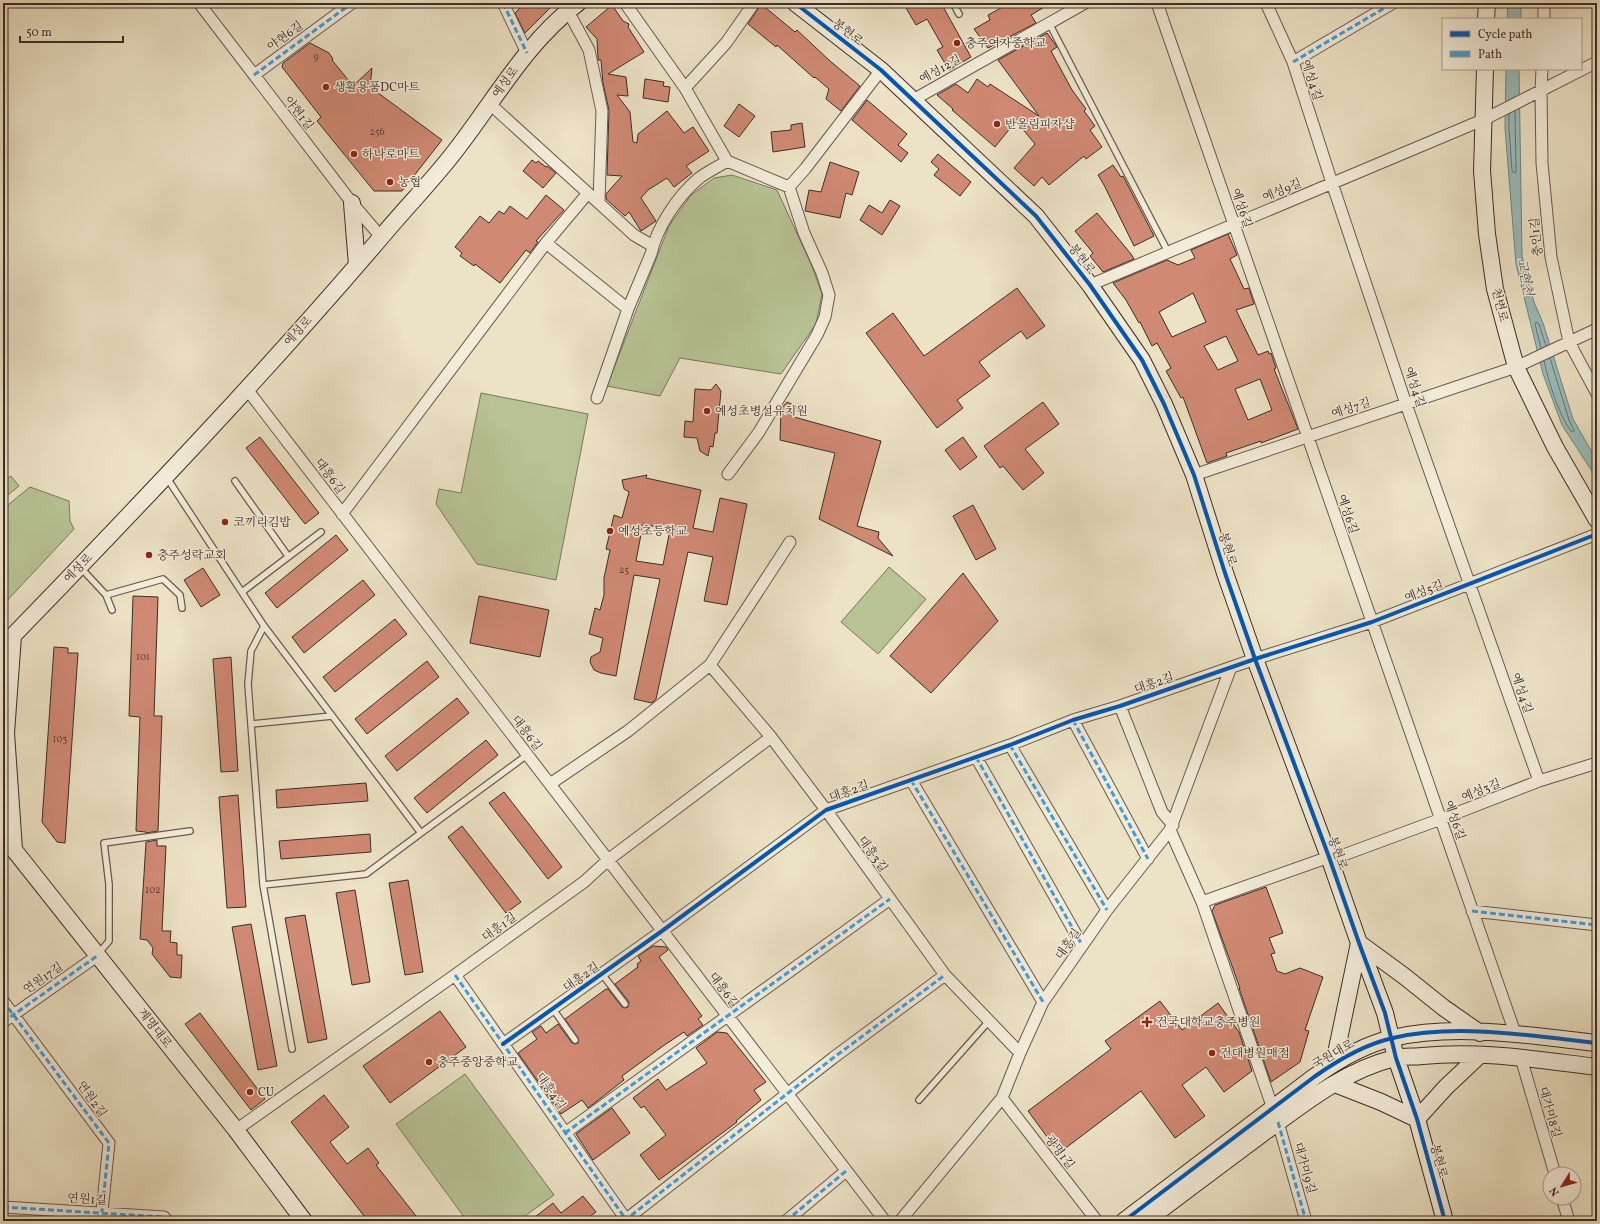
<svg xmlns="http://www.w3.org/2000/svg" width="1600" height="1224" viewBox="0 0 1600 1224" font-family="Vollkorn,'Noto Serif KR',serif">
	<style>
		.green { fill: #b7c395; stroke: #79785e }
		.water { fill: #9abcbb; stroke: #748380 }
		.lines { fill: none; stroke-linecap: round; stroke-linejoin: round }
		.shore { stroke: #6a7472; stroke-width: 1 }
		.building { fill: #d08973; stroke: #3b2d28; fill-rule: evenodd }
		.lane-casing { stroke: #675a4f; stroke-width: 8 }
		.street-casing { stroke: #675a4f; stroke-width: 13 }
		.secondary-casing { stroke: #3b2d28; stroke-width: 18 }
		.lane { stroke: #f3ecd9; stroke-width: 5.5 }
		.street { stroke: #f3ecd9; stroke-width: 11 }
		.secondary { stroke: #f3ecd9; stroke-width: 16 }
		.quiet { stroke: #3f9de0; stroke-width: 3; stroke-dasharray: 6 3; stroke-linecap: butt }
		.cycleway-casing { stroke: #f3ecd9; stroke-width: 6 }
		.cycleway { stroke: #0057b8; stroke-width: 4 }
		.poi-dot { fill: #8f2418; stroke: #f3ecd9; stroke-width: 1.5 }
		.labels { text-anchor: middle; stroke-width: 3; stroke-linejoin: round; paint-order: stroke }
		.number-label { font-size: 10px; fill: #60443b }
		.street-label { font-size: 12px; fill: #3b2d28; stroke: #f3ecd9 }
		.poi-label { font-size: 12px; fill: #3b2d28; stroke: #f3ecd9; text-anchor: start }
		.water-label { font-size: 13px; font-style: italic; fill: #53514d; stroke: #f3ecd9 }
	</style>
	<rect width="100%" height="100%" fill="#ece2c5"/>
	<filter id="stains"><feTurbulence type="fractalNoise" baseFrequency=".005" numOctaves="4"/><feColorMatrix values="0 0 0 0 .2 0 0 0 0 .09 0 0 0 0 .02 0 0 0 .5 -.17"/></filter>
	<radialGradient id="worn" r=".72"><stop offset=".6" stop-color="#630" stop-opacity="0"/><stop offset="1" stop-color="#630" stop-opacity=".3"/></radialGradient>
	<path class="green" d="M732 175 777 190 811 264 822 294 816 324 781 374 680 358 660 396 607 386 669 226 691 195 714 178Z
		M481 393 588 414 556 580 477 564 436 504 439 489 461 493Z
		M11 476 19 486 3 499V482Z
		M30 487 69 501 70 521 74 529 3 605V509Z
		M889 567 926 599 878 654 841 622Z
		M465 1074 554 1195 518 1221H467L396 1124Z"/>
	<path class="water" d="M1508 3H1521V19H1507Z
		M1506 69H1519L1522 256 1534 302 1543 323 1573 419 1597 461V479L1562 425 1543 374 1516 264 1505 128Z"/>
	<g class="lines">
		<path class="shore" d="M1509 114V128L1512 171 1515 173 1516 171 1515 111
			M1541 348 1535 324 1536 322 1539 324 1546 346
			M1544 361C1549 383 1558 413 1571 431L1573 432 1574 430 1569 420 1550 358"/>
	</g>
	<path class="building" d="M525 3H555L525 33 515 13Z
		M915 3H941L971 57 949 70 937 50 943 47 927 19 916 25 906 8Z
		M1010 3H1051L1031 15 1036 23 988 48 974 29 990 20 988 15Z
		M761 4 795 32 797 30 830 61 860 86 841 111 826 99 829 89 815 77 814 78 777 45 776 47 748 24Z
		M612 5 623 21 629 24 628 27 644 52 608 74 626 77 628 96 617 95 630 112 633 142 637 143 638 134 667 111 684 133 693 127 709 151 686 166 692 173 674 187 667 178 648 190 641 198 656 221 641 231 629 212 625 216 606 199V194L622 176 607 175 609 110 603 83 601 60H598V57L597 39 586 27Z
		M1047 33 1057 47 1051 51 1072 90 1086 109 1084 111 1095 126 1090 130 1102 147 1086 159 1084 156 1049 185 1042 177 1034 186 1014 168 1035 144 1016 121 995 147 952 110 953 109 937 95 956 84 968 93 977 79 988 87 990 84 1039 116 998 60Z
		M310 43 329 53 333 59 332 60 353 86 372 68 370 87 442 140 402 191H374L317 121 321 117 282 67 283 63Z
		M645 79 664 82 663 86 670 87 668 102 643 98Z
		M867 100 907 134 898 145 908 153 901 162 852 120Z
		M739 104 755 116 739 137 724 126Z
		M802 123 805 147 773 152 771 132 791 130V125Z
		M938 154 971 182 960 196 934 175 939 169 931 162Z
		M532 160 536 163 538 161 546 167 547 166 556 173 543 188 523 171Z
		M830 162 859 172 852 195 846 193 840 218 805 211 809 190 821 192Z
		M1113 165 1121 177 1123 176 1154 236 1134 246 1104 185 1098 175Z
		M546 195 564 210 536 241 538 242 530 253 526 250 500 283 475 264 474 266 460 256 462 253 455 247 480 216 489 223 499 211 504 214 510 206 527 219Z
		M890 200 900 206 882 235 860 220 869 205 882 213Z
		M1097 213 1131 254 1134 259 1103 272 1090 256 1093 253 1075 231Z
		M1228 234 1237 255 1230 259 1244 289 1249 288 1254 304 1236 310 1258 355 1268 351 1269 354 1271 353 1276 368 1274 369 1298 429 1261 443V441L1226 453 1227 456 1207 463 1183 397 1181 398 1166 371 1171 368 1157 343 1152 346 1140 322 1139 323 1126 300 1113 283 1167 260 1178 265 1195 258 1191 250ZM1193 293 1206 322 1172 337 1159 312ZM1226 336 1238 361 1218 370 1204 346ZM1260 379 1272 410 1248 420 1235 389Z
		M1017 288 1045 326 1027 339 1021 331 979 362 990 376 957 400 963 408 937 428 866 333 893 313 924 356Z
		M716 384 721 391 717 433H715L713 447 710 446 708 456 700 451 697 438 684 437 685 421 693 422 695 389 711 390Z
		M787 402 796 406 794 417 881 441 857 526 879 532 878 538 893 556 819 519 835 453 780 440 781 409Z
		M1043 402 1059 424 1025 449 1044 473 1023 490 1003 466 1000 468 984 446Z
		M260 437 319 513 305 524 246 448Z
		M963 437 977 457 960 470 945 450Z
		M647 475 646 478 701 490 693 528 713 532 720 498 747 504 727 605 704 601 713 557 688 552 656 699 652 703 634 699 660 579 634 575 616 676 601 673 594 670 590 662 591 657 600 652 603 638 589 634 595 608 600 610 604 595V578L610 550 606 549 614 515 622 518 629 492 624 489 622 480ZM643 524 670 530 663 565 636 561Z
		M973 505 996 549 976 560 953 516Z
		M336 535 348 550 277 608 265 593Z
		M203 568 220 595 201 607 184 580Z
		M963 573 998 621 931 693 890 656Z
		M363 580 375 595 304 653 292 637Z
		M133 596 158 597 154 716H162L158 831 146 833V832L136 831 140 717 129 716Z
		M479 596 549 610 540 657 470 643Z
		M395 619 407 634 335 692 323 677Z
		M54 647 68 648V653H78L65 843 57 842 42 822Z
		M231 657 238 771 221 772 213 659Z
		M427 661 439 677 367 734 355 719Z
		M457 698 469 713 397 771 385 756Z
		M486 740 498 755 427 813 414 798Z
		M366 783 368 801 277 808 276 790Z
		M504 792 562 867 548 879 489 803Z
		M238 795 246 907 227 908 219 797Z
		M462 826 521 902 506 913 448 837Z
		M370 834 371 852 281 859 279 841Z
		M157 840V846H166L162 931H171L170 942 177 943V955H182L181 978 170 977 152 954 153 948 147 940 140 939 146 842Z
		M408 880 423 972 405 975 389 883Z
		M1266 887 1283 933 1269 938 1275 953 1271 954 1277 971 1285 974 1300 968 1323 977 1305 1030 1309 1031 1300 1062 1271 1082 1239 988H1240L1212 911 1215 905Z
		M355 890 370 982 352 985 336 893Z
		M305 915 327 1039 308 1043 285 918Z
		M251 924 277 1066 258 1070 232 927Z
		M653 946 666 947 668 950 659 957 702 1016 698 1019 703 1025 687 1036 684 1032 663 1046 622 1076 624 1080 588 1108 582 1100 561 1114 518 1053 537 1039 532 1032 541 1026 546 1033 558 1024 572 1043 575 1044 578 1043V1038L565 1019 606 989H608L622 1007 625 1008 628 1007 629 1002 615 984 638 967 637 964 641 961 638 956Z
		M1160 1001 1182 1030 1218 1003 1239 1032 1252 1071 1224 1092 1206 1067 1182 1085 1205 1116 1175 1138 1141 1091 1059 1153 1028 1111 1111 1049 1105 1041Z
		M440 1011 466 1047 390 1103 363 1066Z
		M200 1013 265 1099 251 1110 185 1024Z
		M717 1032 727 1033 766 1082 754 1090 761 1100 736 1121 737 1122 659 1180 640 1155 666 1135 644 1106 641 1108 633 1098 658 1079 666 1090 707 1063 696 1048Z
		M324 1095 349 1127 330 1142 347 1164 368 1148 379 1163 376 1165 420 1221H368L291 1122Z
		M612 1108 630 1133 593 1160 576 1134Z
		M583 1196 596 1212 584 1221H530L553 1203 561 1213Z"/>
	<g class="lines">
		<defs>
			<path id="lane" d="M953 3 959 14
				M1049 23 1168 252
				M167 478 264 626 421 833 527 755
				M235 481 288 556
				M80 567 106 595 112 610
				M242 592 321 532
				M106 595 163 579 180 595 182 608
				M264 626 251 651 248 684 263 885 292 1049
				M251 724 332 716
				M263 885 366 874 421 833
				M98 954 109 941V884L104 843 190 831
				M602 974 625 1004
				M553 1009 575 1040
				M919 1100 989 1021"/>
			<path id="street" d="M199 3 352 203 381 237
				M503 3 527 53
				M625 3 685 88 727 161 789 187
				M1157 3 1515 1033
				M1266 3 1293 62 1332 183 1406 404 1539 781
				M568 11 589 50 602 111 599 201
				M1544 19V3
				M1293 62 1393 3
				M1542 69 1541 91 1542 163 1551 257 1569 342 1597 394
				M254 75 352 3
				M685 88 726 43 754 3
				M913 100 1085 3
				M490 104 634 235 653 246
				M546 243 628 309
				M1090 285 1485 119 1597 62
				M246 388 885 1221
				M597 398 628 309 651 254C657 227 677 197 698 179 706 172 718 167 727 161
				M728 474 759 432 817 335 825 317 829 295 822 273 804 233 789 187 805 169 881 70
				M1194 475 1516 367 1597 329
				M342 514 546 243 588 193
				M710 665 771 737 826 810 945 975 1020 1053
				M1120 706 1162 812 1173 825
				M1073 720 1148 859
				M1010 745 1107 910
				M976 757 1082 945
				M911 780 1043 1002
				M550 784 628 731 710 665 790 542
				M1170 830 1202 902 1273 1109
				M1330 860 1441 819 1539 781 1597 763
				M1202 902 1329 857
				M1472 911 1597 925
				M455 975 627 1221
				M3 1001 109 1143 102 1212
				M3 1022 97 956
				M503 1044 662 931 826 810 1010 745 1073 720 1120 706 1255 659 1372 622 1597 534
				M1521 1058 1555 1174
				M1002 1098 1097 1221
				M1278 1122 1306 1221
				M236 1130 455 975 584 882 608 860 771 737
				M565 1133 890 899
				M1562 1198 1569 1221
				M3 1207 164 1217 167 1221
				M624 1221 833 1058 945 975
				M786 1221 846 1171
				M900 1221 1002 1098 1020 1053 1043 1002 1107 910 1170 830 1231 667"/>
			<path id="secondary" d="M795 3 881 70 1036 216 1090 285 1142 360 1164 404 1194 475 1225 573 1255 659 1329 857 1359 943 1385 1013 1396 1058 1417 1119 1445 1221
				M1486 19 1487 3
				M1485 69 1482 171 1487 234 1495 289 1516 367 1555 447 1597 520
				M352 203 357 265
				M13 636 6 733 14 849
				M3 646C133 512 262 377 383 235 408 205 436 177 459 146 497 96 528 41 578 3
				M3 836 236 1130 304 1221
				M1334 1063 1359 943 1404 976 1444 1008 1480 1033
				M1335 1084 1381 1102 1417 1119 1446 1087 1480 1055
				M1124 1221 1314 1077C1338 1060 1365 1044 1393 1038 1456 1023 1533 1036 1597 1043
				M1146 1221C1184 1192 1223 1163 1262 1134 1303 1104 1345 1070 1395 1058 1404 1056 1414 1057 1422 1056 1481 1050 1539 1060 1597 1067"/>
		</defs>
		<use href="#lane" class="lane-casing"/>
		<use href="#street" class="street-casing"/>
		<use href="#secondary" class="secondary-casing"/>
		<use href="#lane" class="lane"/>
		<use href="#street" class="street"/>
		<use href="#secondary" class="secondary"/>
		<path class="quiet" d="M503 3 527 53
			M1293 62 1393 3
			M254 75 352 3
			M1073 720 1148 859
			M1010 745 1107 910
			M976 757 1082 945
			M911 780 1043 1002
			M1472 911 1597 925
			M455 975 627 1221
			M3 1001 109 1143 102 1212
			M3 1022 97 956
			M1278 1122 1306 1221
			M565 1133 890 899
			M3 1207 164 1217 167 1221
			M624 1221 833 1058 945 975
			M786 1221 846 1171"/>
		<defs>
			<path id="cycleway" d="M795 3 881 70 1036 216 1090 285 1142 360 1164 404 1194 475 1225 573 1255 659 1329 857 1359 943 1385 1013 1396 1058 1417 1119 1445 1221
				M503 1044 662 931 826 810 1010 745 1073 720 1120 706 1255 659 1372 622 1597 534
				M1124 1221 1314 1077C1338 1060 1365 1044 1393 1038 1456 1023 1533 1036 1597 1043"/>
		</defs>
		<use href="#cycleway" class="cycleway-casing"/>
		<use href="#cycleway" class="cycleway"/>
	</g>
	<g class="poi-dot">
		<circle cx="957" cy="43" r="4"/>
		<circle cx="326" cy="87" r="4"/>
		<circle cx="997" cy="124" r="4"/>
		<circle cx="354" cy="154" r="4"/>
		<circle cx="390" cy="182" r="4"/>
		<circle cx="707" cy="411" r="4"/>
		<circle cx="225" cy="522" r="4"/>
		<circle cx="610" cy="531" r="4"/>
		<circle cx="149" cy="555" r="4"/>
		<path d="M1145 1016h4v4h4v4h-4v4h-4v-4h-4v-4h4z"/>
		<circle cx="1212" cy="1053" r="4"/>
		<circle cx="429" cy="1062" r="4"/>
		<circle cx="250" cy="1092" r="4"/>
	</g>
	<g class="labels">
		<g class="number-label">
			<text x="316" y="60">9</text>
			<text x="377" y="135">256</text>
			<text x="624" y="573">25</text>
			<text x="143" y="660">101</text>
			<text x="60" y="742">103</text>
			<text x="153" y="893">102</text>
		</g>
		<g class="street-label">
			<text transform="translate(848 32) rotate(38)" y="4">봉현로</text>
			<text transform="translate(285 36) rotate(-36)" y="4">야현6길</text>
			<text transform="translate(940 69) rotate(-29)" y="4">예성12길</text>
			<text transform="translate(1312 80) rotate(72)" y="4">예성4길</text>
			<text transform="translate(505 82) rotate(-54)" y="4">예성로</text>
			<text transform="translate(299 113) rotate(52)" y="4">야현1길</text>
			<text transform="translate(1282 190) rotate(-23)" y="4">예성9길</text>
			<text transform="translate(1242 208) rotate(71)" y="4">예성6길</text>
			<text transform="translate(1536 237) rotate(-96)" y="4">충인1길</text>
			<text transform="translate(1082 259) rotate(52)" y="4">봉현로</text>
			<text transform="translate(1500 305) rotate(76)" y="4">천변로</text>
			<text transform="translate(298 331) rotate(-48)" y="4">예성로</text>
			<text transform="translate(1415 387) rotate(71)" y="4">예성4길</text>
			<text transform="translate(1351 408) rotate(-18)" y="4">예성7길</text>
			<text transform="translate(330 476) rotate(53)" y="4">대흥6길</text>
			<text transform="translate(1348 514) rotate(71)" y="4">예성6길</text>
			<text transform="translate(1228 549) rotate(73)" y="4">봉현로</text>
			<text transform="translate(78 568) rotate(-46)" y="4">예성로</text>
			<text transform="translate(1424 591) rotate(-21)" y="4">예성5길</text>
			<text transform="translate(1154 683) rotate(-19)" y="4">대흥2길</text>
			<text transform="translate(1522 693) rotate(71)" y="4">예성4길</text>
			<text transform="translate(527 733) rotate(52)" y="4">대흥6길</text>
			<text transform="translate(1481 790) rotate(-22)" y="4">예성3길</text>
			<text transform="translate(849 791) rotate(-19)" y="4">대흥2길</text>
			<text transform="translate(1455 820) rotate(71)" y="4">예성6길</text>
			<text transform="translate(1338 853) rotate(70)" y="4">봉현로</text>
			<text transform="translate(873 854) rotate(54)" y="4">대흥3길</text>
			<text transform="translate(499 927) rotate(-36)" y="4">대흥1길</text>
			<text transform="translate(1068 944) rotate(-55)" y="4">대흥길</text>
			<text transform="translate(581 977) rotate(-35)" y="4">대흥2길</text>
			<text transform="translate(43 978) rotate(-35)" y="4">연원17길</text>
			<text transform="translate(724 990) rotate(53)" y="4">대흥6길</text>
			<text transform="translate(155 1028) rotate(52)" y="4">계명대로</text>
			<text transform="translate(1333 1054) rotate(-30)" y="4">국원대로</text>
			<text transform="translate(551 1091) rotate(55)" y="4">대흥4길</text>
			<text transform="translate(92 1099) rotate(54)" y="4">연원2길</text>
			<text transform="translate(1550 1112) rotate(74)" y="4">대가미8길</text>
			<text transform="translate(1060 1152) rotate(52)" y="4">광명1길</text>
			<text transform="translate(1439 1161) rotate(75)" y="4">봉현로</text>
			<text transform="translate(1305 1168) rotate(74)" y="4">대가미9길</text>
			<text transform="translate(87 1199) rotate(3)" y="4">연원1길</text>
		</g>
		<g class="poi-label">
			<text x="965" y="47">충주여자중학교</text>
			<text x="334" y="91">생활용품DC마트</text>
			<text x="1005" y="128">반올림피자샵</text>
			<text x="362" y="158">하나로마트</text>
			<text x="398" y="186">농협</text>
			<text x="715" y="415">예성초병설유치원</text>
			<text x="233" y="526">코끼리김밥</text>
			<text x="618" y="535">예성초등학교</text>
			<text x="157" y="559">충주성락교회</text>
			<text x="1156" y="1026">건국대학교충주병원</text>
			<text x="1220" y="1057">건대병원매점</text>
			<text x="437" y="1066">충주중앙중학교</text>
			<text x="258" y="1096">CU</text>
		</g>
		<g class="water-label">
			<text transform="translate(1526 277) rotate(79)" y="5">교현천</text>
		</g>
	</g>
	<rect width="1600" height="1224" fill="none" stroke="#ece2c5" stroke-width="16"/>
	<rect x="4" y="4" width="1592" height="1216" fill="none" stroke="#3b2d28" stroke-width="2"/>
	<rect x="8" y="8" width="1584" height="1208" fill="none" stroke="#3b2d28"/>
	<rect x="1442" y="18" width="140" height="52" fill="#f3ecd9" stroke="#a9a092"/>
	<rect x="1450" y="31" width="20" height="6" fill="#0057b8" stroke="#a9a092"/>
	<text x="1478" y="38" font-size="12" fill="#3b2d28">Cycle path</text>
	<rect x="1450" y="51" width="20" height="6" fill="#3f9de0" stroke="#a9a092"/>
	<text x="1478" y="58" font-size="12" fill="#3b2d28">Path</text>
	<g transform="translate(1562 1186) rotate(233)"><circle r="19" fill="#f3ecd9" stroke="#a9a092"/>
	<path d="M0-3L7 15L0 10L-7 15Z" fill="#8f2418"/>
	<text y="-6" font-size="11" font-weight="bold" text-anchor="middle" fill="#3b2d28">N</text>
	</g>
	<path d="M20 36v6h103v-6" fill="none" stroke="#3b2d28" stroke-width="2"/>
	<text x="26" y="36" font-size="12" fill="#3b2d28" stroke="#f3ecd9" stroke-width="3" paint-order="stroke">50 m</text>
	<rect width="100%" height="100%" filter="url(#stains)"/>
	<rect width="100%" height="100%" fill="url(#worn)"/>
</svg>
